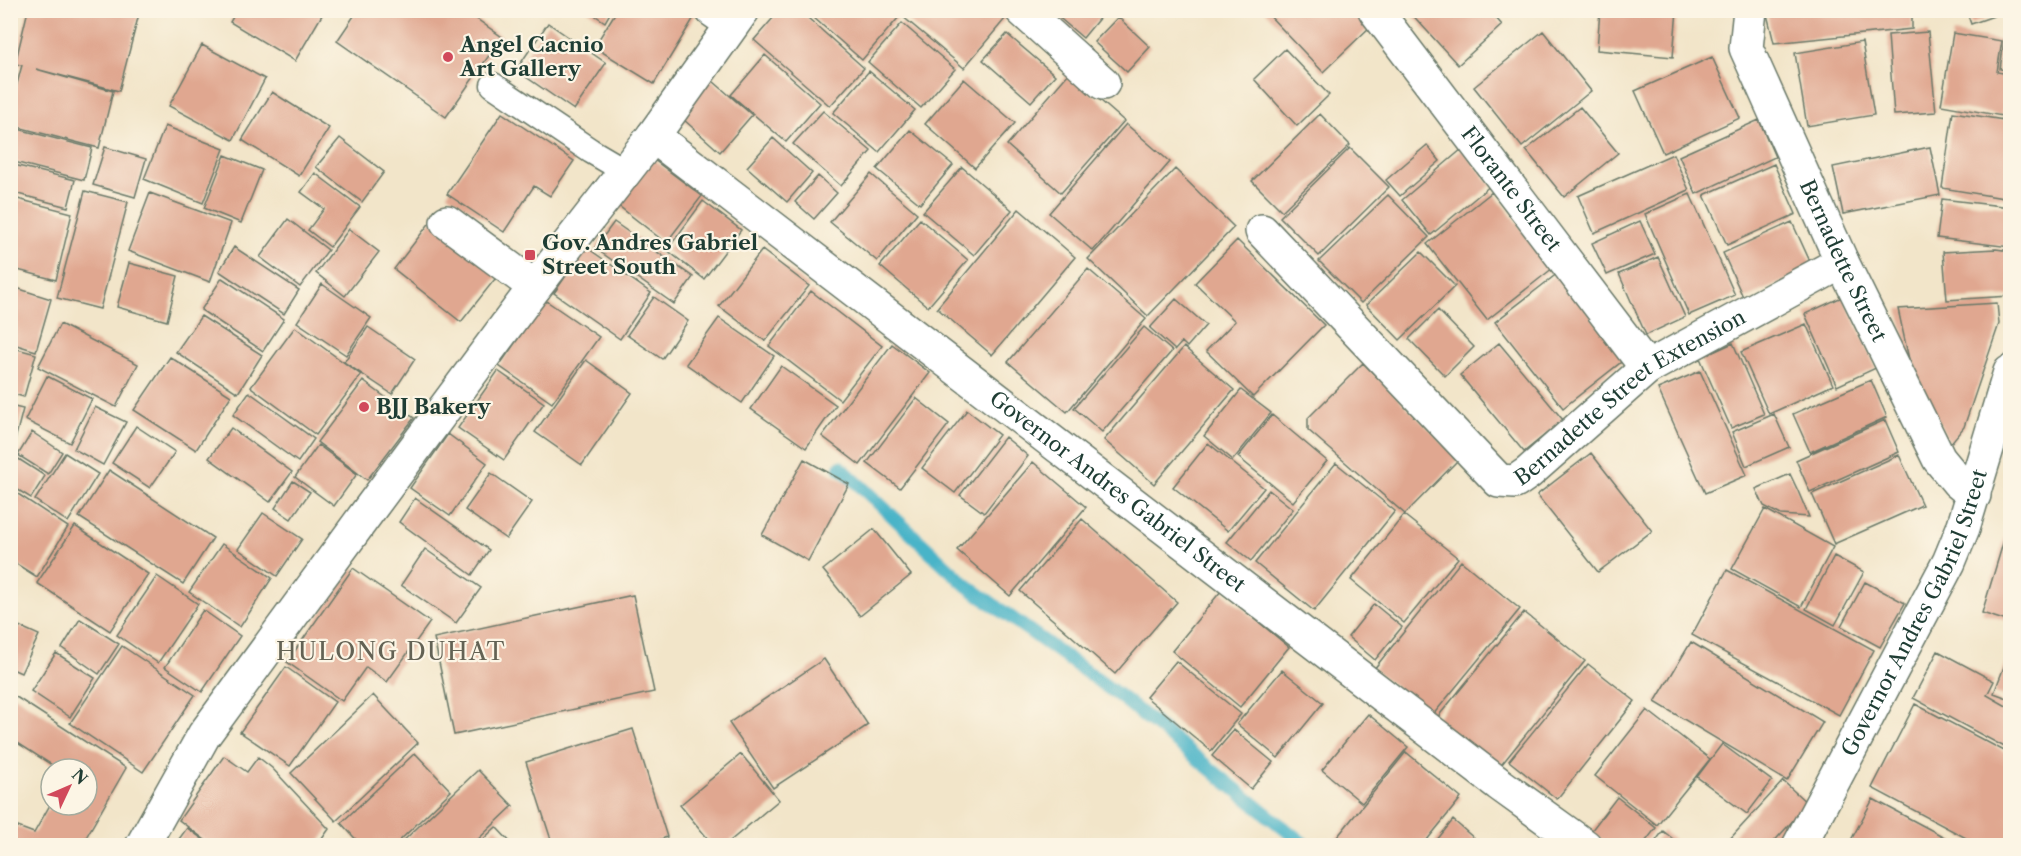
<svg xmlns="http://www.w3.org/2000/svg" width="2021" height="856" viewBox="0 0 2021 856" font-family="'Libre Caslon Text',serif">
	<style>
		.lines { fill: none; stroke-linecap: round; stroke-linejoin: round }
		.stream { stroke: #4ab4c8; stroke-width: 14 }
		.building { fill: #e0a790 }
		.service-casing { stroke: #697868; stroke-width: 27 }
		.minor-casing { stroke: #697868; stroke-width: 36 }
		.secondary-casing { stroke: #697868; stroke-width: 36 }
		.service { stroke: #fff; stroke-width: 24 }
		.minor { stroke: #fff; stroke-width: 33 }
		.secondary { stroke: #fff; stroke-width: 33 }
		.poi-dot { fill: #d1495b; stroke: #fcf5e5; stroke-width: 2 }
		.labels { text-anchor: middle; stroke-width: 4.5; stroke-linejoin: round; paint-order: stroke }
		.poi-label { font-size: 21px; font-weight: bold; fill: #1f3d34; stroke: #fcf5e5; text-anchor: start }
		.street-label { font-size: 21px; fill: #1f3d34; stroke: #fcf5e5 }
		.quarter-label { font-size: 24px; letter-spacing: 1.5px; fill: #636254; stroke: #fcf5e5 }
	</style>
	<rect width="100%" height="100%" fill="#fcf5e5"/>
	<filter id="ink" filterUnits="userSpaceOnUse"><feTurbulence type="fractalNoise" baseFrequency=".0167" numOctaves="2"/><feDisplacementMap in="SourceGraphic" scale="12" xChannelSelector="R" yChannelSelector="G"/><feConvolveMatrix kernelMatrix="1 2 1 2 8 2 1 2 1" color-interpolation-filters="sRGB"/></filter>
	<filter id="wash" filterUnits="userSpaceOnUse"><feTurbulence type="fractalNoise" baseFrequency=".008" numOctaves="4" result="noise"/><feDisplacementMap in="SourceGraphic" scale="24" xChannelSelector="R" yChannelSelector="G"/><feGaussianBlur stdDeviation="1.35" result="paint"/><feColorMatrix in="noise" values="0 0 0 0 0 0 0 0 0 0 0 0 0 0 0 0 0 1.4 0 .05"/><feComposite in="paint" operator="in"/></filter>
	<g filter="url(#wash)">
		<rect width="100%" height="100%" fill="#f2e5c9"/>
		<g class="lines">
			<path class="stream" d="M840 467 966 585 1121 697 1306 846"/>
		</g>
		<g id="blocks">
			<path class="building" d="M28 10H140L119 91 36 69 113 91 99 148 10 125V110L22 65 15 64Z
				M237 10H325L295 61 230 22Z
				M358 10H464L502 37 446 117 337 41Z
				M587 10H612L605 22Z
				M617 10 698 11 654 84 594 47Z
				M780 10H799L864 68 830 106 754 40Z
				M805 10H891L899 17 862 60Z
				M895 10H1008L1010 13 964 68Z
				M1058 10H1095L1101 16 1083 38 1055 14Z
				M1264 10H1358L1372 25 1323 72Z
				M1408 10H1489L1502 25 1458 65Z
				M1600 10H1677L1673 57 1597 50Z
				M1766 10H1912V29L1774 43Z
				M1966 10H2008V11L1971 24Z
				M1118 17 1150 47 1127 72 1094 42Z
				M548 23 606 63 574 110 516 70Z
				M902 23 955 69 921 108 868 62Z
				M1543 31 1591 91 1522 147 1474 87Z
				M1928 32 1936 112 1894 115 1888 35Z
				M1953 33 2002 41 1997 72 2009 74 2002 116 1941 105Z
				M1007 34 1055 75 1031 102 983 60Z
				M2005 35 2010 36V71L2000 69Z
				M1862 42 1874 115 1807 126 1795 53Z
				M202 45 265 79 233 140 169 106Z
				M1285 49 1329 95 1297 126 1254 79Z
				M765 55 820 103 786 142 731 95Z
				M1712 57 1740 118 1663 153 1635 91Z
				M869 71 915 110 879 152 833 113Z
				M1069 73 1124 121 1061 193 1007 145Z
				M706 75 752 115 720 152 674 111Z
				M964 79 1015 123 975 168 925 124Z
				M2009 83H2010V119L2003 118Z
				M272 92 329 128 299 176 242 140Z
				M1580 107 1618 153 1564 197 1526 150Z
				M823 111 871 151 841 186 793 144Z
				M1953 112 2010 121V199L1942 188Z
				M502 113 574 161 550 196 534 186 504 232 447 194Z
				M1320 114 1350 145 1282 211 1252 181Z
				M1759 120 1775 157 1696 194 1679 156Z
				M1126 124 1170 162 1093 251 1049 213Z
				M165 126 224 149 203 203 144 179Z
				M10 127 92 148 84 180 10 161Z
				M910 130 953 165 920 204 877 169Z
				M340 138 384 172 362 202 316 167Z
				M773 138 812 173 787 202 747 167Z
				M1427 145 1440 161 1400 196 1386 180Z
				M105 147 146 159 135 197 93 185Z
				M1930 147 1940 195 1843 214 1833 167Z
				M1350 148 1389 187 1319 256 1280 217Z
				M1462 149 1491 185 1431 235 1402 200Z
				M1673 154 1689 190 1594 233 1578 196Z
				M225 155 262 170 241 223 204 208Z
				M650 157 702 196 666 243 615 203Z
				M10 164 75 180 68 207 10 192Z
				M1774 164 1796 214 1727 245 1704 195Z
				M962 167 1012 210 974 255 923 212Z
				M1175 169 1234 227 1148 316 1088 259Z
				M315 173 360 207 330 247 308 230 324 209 301 192Z
				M871 174 917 213 877 261 830 222Z
				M818 176 837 193 814 219 795 202Z
				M85 191 128 202 100 309 57 298Z
				M1492 192 1553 268 1487 320 1427 244Z
				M150 193 231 223 210 282 128 251Z
				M1690 194 1735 295 1689 315 1645 214Z
				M1388 195 1429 237 1361 303 1319 261Z
				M10 197 72 213 56 280 10 268Z
				M1942 199 2010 207V247L1937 238Z
				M703 201 741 230 704 279 667 250Z
				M1019 209 1075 257 992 355 937 308Z
				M288 219 328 250 300 287 260 257Z
				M920 219 968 260 928 307 880 266Z
				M431 221 499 274 461 322 394 269Z
				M1640 221 1655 254 1607 275 1592 243Z
				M614 222 693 277 674 304 595 248Z
				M1792 222 1813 268 1744 299 1723 253Z
				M349 229 379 252 345 296 316 273Z
				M1237 240 1324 325 1253 397 1206 351 1235 321 1195 283Z
				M234 247 299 290 284 314 219 271Z
				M586 247 651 293 620 339 554 293Z
				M1996 249 2010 251V296L1947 300 1943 252Z
				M762 250 809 286 765 341 719 306Z
				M1421 252 1455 286 1400 340 1366 305Z
				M1658 257 1685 317 1646 335 1619 274Z
				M129 263 178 276 167 321 117 307Z
				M1088 269 1146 319 1067 412 1008 362Z
				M1558 273 1625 359 1563 408 1495 322Z
				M222 278 284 319 263 351 201 310Z
				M322 284 371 318 346 355 297 322Z
				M10 286 51 299 36 351 10 343Z
				M811 291 882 346 840 400 769 346Z
				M1844 296 1876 368 1837 386 1805 314Z
				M654 297 688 321 662 359 627 335Z
				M1176 299 1206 325 1187 347 1182 342 1175 350 1150 328Z
				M545 300 599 337 552 403 499 366Z
				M1997 303 1999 324 1964 427 1950 444 1910 364 1898 309Z
				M1438 310 1474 347 1445 376 1409 339Z
				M201 316 262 355 238 393 176 352Z
				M719 318 774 356 742 403 686 364Z
				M60 324 138 364 116 407 38 367Z
				M1806 324 1833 385 1769 414 1741 352Z
				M295 327 361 375 316 435 251 387Z
				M368 327 415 359 392 394 344 362Z
				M1144 327 1172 351 1102 432 1074 408Z
				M1499 343 1563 420 1524 452 1460 375Z
				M1733 343 1764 414 1731 428 1700 358Z
				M892 344 930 373 860 465 822 436Z
				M10 347 36 354 24 397 10 393Z
				M1184 347 1234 390 1154 484 1104 440Z
				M170 357 231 396 196 450 134 410Z
				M586 360 632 393 582 465 535 432Z
				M1363 363 1459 459 1405 514 1308 430V418Z
				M781 366 836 405 806 448 751 409Z
				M498 371 544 403 504 460 458 428Z
				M1700 371 1747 475 1705 493 1658 389Z
				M47 376 92 399 70 443 25 420Z
				M1871 380 1887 417 1810 452 1793 414Z
				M363 381 414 418 367 480 317 442Z
				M1241 390 1271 413 1233 460 1204 436Z
				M249 392 314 439 298 462 233 415Z
				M916 398 949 424 900 488 867 463Z
				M10 406 23 409 11 455H10Z
				M95 407 126 422 103 465 74 449Z
				M967 410 999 435 955 493 922 468Z
				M1774 414 1789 447 1746 466 1732 432Z
				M1272 415 1327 461 1293 502 1238 457Z
				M1885 420 1899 452 1810 492 1796 460Z
				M136 426 175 452 150 488 112 463Z
				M231 428 292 472 270 502 209 458Z
				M32 432 62 452 48 474 18 455Z
				M448 434 487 463 450 516 410 488Z
				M1005 437 1028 456 984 513 960 495Z
				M1208 443 1264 488 1228 531 1173 487Z
				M318 445 357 474 334 506 295 477Z
				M65 453 98 474 68 522 35 500Z
				M1591 453 1652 531 1598 572 1537 495Z
				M1899 455 1922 505 1834 544 1812 494Z
				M17 458 45 476 31 498 10 485V469Z
				M804 459 849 484 808 561 762 535Z
				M1033 462 1086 507 1010 596 957 550Z
				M1336 463 1395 511 1314 611 1255 563Z
				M109 470 213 538 183 584 79 517Z
				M491 473 532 502 506 539 465 510Z
				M1790 474 1798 491 1809 517 1781 515 1764 506 1756 489Z
				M293 481 310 492 291 519 275 508Z
				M1269 490 1293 509 1251 561 1227 542Z
				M15 492 68 527 37 577 10 560V498Z
				M415 498 489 550 472 575 399 522Z
				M1765 509 1833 547 1801 607 1732 569Z
				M263 513 302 539 277 576 238 549Z
				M1404 515 1458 558 1404 623 1351 580Z
				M1082 519 1177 602 1115 674 1020 591Z
				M2010 520V622L1982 613Z
				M75 526 148 574 110 631 37 583Z
				M874 529 911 575 860 616 823 570Z
				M222 544 272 578 240 627 189 592Z
				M425 549 481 588 456 623 401 585Z
				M1834 556 1864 572 1835 625 1806 609Z
				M1461 561 1520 609 1432 716 1374 669Z
				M353 568 430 622 387 682 366 667 342 701 287 662Z
				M1727 570 1874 650 1839 715 1692 635Z
				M157 576 198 604 158 663 117 635Z
				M1865 582 1905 603 1880 647 1841 626Z
				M1221 591 1289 647 1240 707 1172 651Z
				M633 595 654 692 454 735 434 638Z
				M1374 604 1402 627 1375 660 1348 637Z
				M203 610 240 636 202 692 165 667Z
				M1524 612 1585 661 1498 769 1436 719Z
				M80 619 119 644 99 674 62 648Z
				M10 622 39 635 21 673 10 668Z
				M1691 642 1823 722 1787 781 1655 702Z
				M122 646 195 695 143 772 70 723Z
				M1938 651 1994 681 1987 695 2010 708V750L1913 698Z
				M2010 651V699L1994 693Z
				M56 653 95 678 70 717 31 691Z
				M824 659 868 725 773 788 729 723Z
				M1176 661 1241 714 1211 751 1146 697Z
				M1588 664 1635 701 1557 799 1509 761Z
				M286 667 335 702 290 766 240 732Z
				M1282 670 1323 703 1278 758 1237 724Z
				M10 693 126 768 81 846H10V824L34 833 50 805H87V769H58L10 738Z
				M373 695 418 743 336 821 291 773Z
				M1915 704 2010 754V846H1981L1872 788Z
				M1647 710 1710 759 1657 825 1595 776Z
				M1368 714 1408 747 1362 803 1322 770Z
				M633 729 667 837 641 846H553L526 762Z
				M1234 730 1273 762 1251 789 1212 756Z
				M1722 744 1772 781 1747 814 1697 777Z
				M1406 752 1461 798 1422 846H1340L1334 841Z
				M415 753 451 791 394 846H362L341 823Z
				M741 754 779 800 724 846H714L680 805Z
				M224 756 247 772 258 757 272 768 329 829 317 846H213L179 820Z
				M478 770 513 806 471 846H398Z
				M1783 781 1808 804 1770 846H1733L1728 841Z
				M1617 797 1656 828 1642 846H1610L1591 831Z
				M1873 799 1961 846H1856L1850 842Z
				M1453 820 1483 846H1432Z
				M496 827 514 846H476Z
				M187 828 212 846H174Z
				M1663 831 1682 846H1652Z"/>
		</g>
	</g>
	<g filter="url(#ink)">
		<use href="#blocks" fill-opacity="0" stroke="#697868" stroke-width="1.5"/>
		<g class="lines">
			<defs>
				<path id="service" d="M493 85 591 151 625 171"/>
				<g id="minor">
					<path d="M712 10 732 24"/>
					<path d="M1022 10 1103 83"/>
					<path id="s1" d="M1375 10 1647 368"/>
					<path id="s2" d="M1750 10 1746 48 1842 262 1939 459 1958 482 1974 495"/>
					<path id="s3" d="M653 136 1499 784 1585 846"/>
					<path d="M447 222 535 287"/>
					<path id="s4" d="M1262 231 1499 481 1515 482 1528 473 1647 368 1842 262"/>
					<path id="s5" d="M1799 846 1949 562 1963 528 2010 372"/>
				</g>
				<path id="secondary" d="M142 846 204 735 369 510 535 287 653 136 743 10"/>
			</defs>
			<use href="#service" class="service-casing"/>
			<use href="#minor" class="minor-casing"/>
			<use href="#secondary" class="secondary-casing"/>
			<use href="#service" class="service"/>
			<use href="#minor" class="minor"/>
			<use href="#secondary" class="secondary"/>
		</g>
	</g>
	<g class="poi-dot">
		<circle cx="448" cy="57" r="6"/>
		<rect x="524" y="249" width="12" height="12" rx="3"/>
		<circle cx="364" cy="407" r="6"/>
	</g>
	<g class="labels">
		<g class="poi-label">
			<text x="460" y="52">Angel Cacnio<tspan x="460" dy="24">Art Gallery</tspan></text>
			<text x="542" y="250">Gov. Andres Gabriel<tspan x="542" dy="24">Street South</tspan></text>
			<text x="376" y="414">BJJ Bakery</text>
		</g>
		<g class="street-label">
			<text dy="7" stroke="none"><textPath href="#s1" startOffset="225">Florante Street</textPath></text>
			<text dy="7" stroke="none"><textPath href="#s2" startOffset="272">Bernadette Street</textPath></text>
			<text dy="7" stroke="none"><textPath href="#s4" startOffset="504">Bernadette Street Extension</textPath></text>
			<text dy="7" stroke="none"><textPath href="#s3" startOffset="585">Governor Andres Gabriel Street</textPath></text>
			<text dy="7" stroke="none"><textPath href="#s5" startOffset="261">Governor Andres Gabriel Street</textPath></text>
		</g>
		<g class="quarter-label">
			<text x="391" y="660">HULONG DUHAT</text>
		</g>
	</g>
	<rect width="2021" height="856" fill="none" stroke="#fcf5e5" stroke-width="36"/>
	<g transform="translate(69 787) rotate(46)"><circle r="28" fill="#fcf5e5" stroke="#a4ab9e" stroke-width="1.5"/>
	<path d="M0-4.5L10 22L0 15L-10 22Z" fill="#d1495b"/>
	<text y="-9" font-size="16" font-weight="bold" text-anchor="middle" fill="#1f3d34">N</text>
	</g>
</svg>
